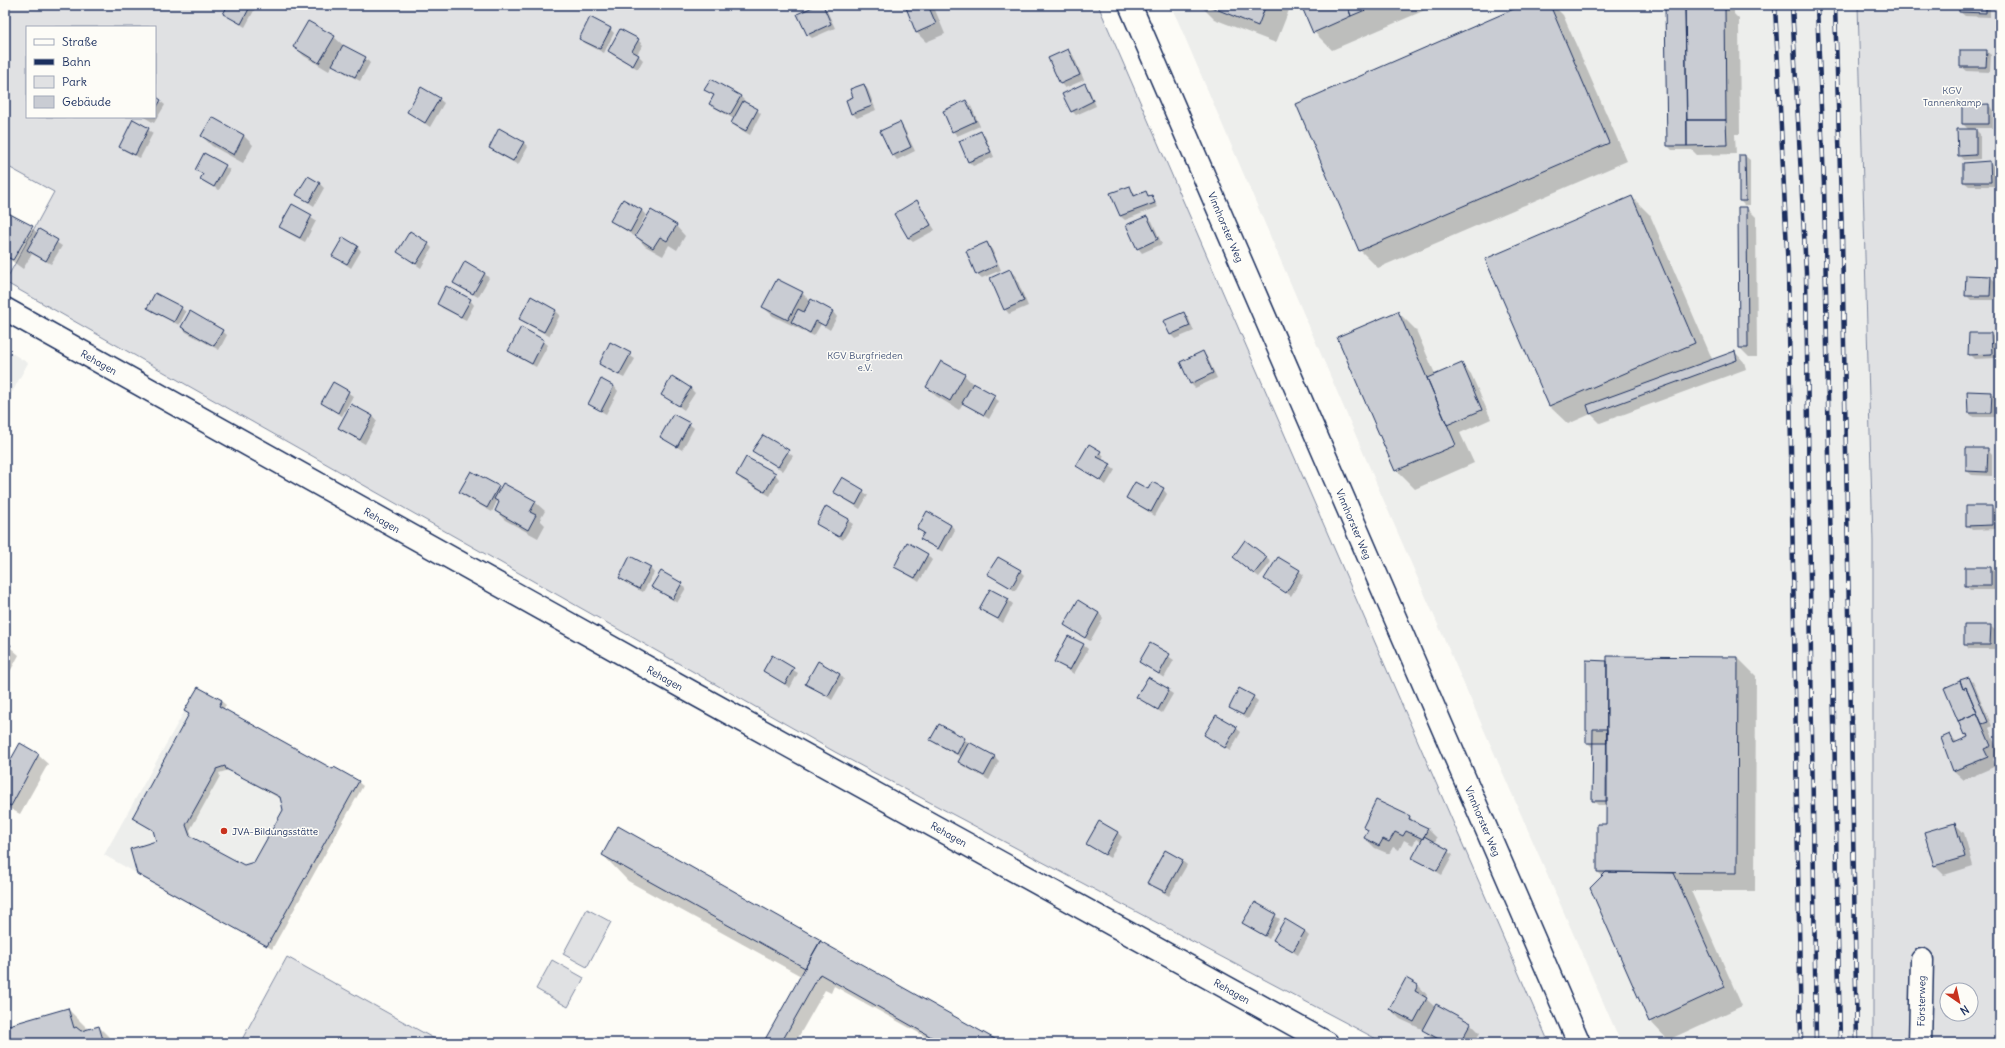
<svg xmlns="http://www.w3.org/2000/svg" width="2005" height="1048" viewBox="0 0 2005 1048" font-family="Delius,sans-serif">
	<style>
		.built { fill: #edeeec }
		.green { fill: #e0e1e3; stroke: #7e88a0; fill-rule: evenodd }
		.shadow { fill: #0003; fill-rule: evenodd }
		.building { fill: #c9ccd3; stroke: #1b2f5e; fill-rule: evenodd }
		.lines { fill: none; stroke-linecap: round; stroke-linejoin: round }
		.minor-casing { stroke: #1b2f5e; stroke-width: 25 }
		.minor { stroke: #fdfcf7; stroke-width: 22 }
		.rail-casing { stroke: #1b2f5e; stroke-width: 4.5 }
		.rail { stroke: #fdfcf7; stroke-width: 3; stroke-dasharray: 9; stroke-linecap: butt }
		.poi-dot { fill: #c8321e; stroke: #fdfcf7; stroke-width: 1.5 }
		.labels { text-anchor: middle; stroke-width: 3; stroke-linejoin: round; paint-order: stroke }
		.park-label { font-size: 10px; fill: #4c5c7f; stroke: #fdfcf7 }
		.street-label { font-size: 10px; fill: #1b2f5e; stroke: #fdfcf7 }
		.poi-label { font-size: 10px; fill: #1b2f5e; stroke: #fdfcf7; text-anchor: start }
	</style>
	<rect width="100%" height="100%" fill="#fdfcf7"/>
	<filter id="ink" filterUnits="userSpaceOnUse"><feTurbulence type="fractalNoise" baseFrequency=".025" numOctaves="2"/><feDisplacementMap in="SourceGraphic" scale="8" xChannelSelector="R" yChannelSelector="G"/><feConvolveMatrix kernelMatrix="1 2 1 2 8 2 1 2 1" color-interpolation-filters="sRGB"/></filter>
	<g filter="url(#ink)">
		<path class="built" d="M1171 5H1858L1873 541V1043H1621L1390 515Z
			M5 349 28 363 5 405Z
			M198 687 222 700 219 706 333 769 334 767 359 781 267 946 104 855Z"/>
		<path class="green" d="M5 5H1098L1549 1043H1384L835 752 5 282 54 192 5 165ZM27 27H155V117H27Z
			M1858 5H2000V1043H1873V541ZM1947 990H1971V1014H1947Z
			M587 909 611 922 587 967 563 954Z
			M287 957 440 1042 240 1043Z
			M552 960 584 978 568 1007 536 989Z"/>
		<path class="shadow" d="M229 5H255L256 7 245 27 224 14Z
			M820 5 826 9 835 28 812 38 807 34Z
			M906 5H933L945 34 926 42 917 33Z
			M1200 5H1291L1276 43 1214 19Z
			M1303 5H1437L1332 50 1314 32Z
			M1526 5H1553L1563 15 1627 161 1378 268 1360 250Z
			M1666 5H1734V14L1739 19 1740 134H1735L1736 154 1697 155 1692 150H1672L1668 146Z
			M1960 5H1990V17L1965 16 1960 12Z
			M610 29 614 33 604 53 585 43 581 38Z
			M334 37 344 46 365 58 370 63 360 81 338 69 333 64 329 71 304 56 295 47Z
			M638 40 643 45 637 54 643 60 638 69 613 55 609 51Z
			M1068 50 1073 55 1084 80 1065 88 1061 84 1050 59Z
			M1986 51 1991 55 1990 72 1966 71 1961 67Z
			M864 85 868 90 876 110 857 118 852 113 854 98Z
			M1084 85 1089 89 1096 106 1076 115 1072 111Z
			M706 90 740 96 745 101 744 103 757 110 761 114 750 135 736 127 732 123 734 119 715 108 710 103 714 96Z
			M155 97 165 105 154 123 144 117H155Z
			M439 99 444 103 430 127 408 112Z
			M966 101 971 106 980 126 957 136 953 131Z
			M1988 105 1993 109V128H1974L1980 134V159L1963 160 1959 155 1969 130 1963 124V106Z
			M212 119 244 136 253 145 243 163 212 146 202 136Z
			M134 121 153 133 140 158 125 151 120 146Z
			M900 123 904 128 915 151 897 160 893 155Z
			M981 132 985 136 994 157 973 166 969 162Z
			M523 142 528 147 518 165 495 152 490 148Z
			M204 154 230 170 219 190 206 183 201 179 203 175 196 169Z
			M1740 156H1745L1750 160V205H1744L1740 201Z
			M1990 163 1994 167 1995 186H1969L1964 182Z
			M319 183 324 188 314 206 297 195Z
			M1130 187 1136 196 1145 192 1150 196H1151L1158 207 1125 220 1120 216Z
			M1632 197 1650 215 1713 361 1735 352 1744 362 1746 369 1600 423 1591 414 1568 424 1549 406Z
			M917 202 935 230 913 242 908 238Z
			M292 206 316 221 305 242 285 231 281 226Z
			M1747 208 1756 217 1757 357H1749L1740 348Z
			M5 209 38 233 39 231 62 246 51 264 32 254 23 269 5 256V249L9 242 5 239Z
			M641 210 646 215 634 236 611 221Z
			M1147 217 1152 221 1162 244 1142 253 1138 248Z
			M676 226 685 236 677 250 669 245 663 256 645 246 636 236Z
			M987 243 991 247 1001 270 982 278 977 274Z
			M428 244 432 248 421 268 398 252Z
			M357 246 361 251 351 268 333 255Z
			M1010 271 1015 275 1028 306 1009 314 1005 309Z
			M484 273 489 278 478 297 459 287 455 283Z
			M1990 277 1995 281 1994 300H1971L1966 295Z
			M802 293 811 302V300L833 312 837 317 830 330 821 324 814 336 773 316 763 307Z
			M470 300 474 305 466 320 442 308 438 303Z
			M148 308H181L186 312 179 325 153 312Z
			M555 310 560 315 549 336 525 323 520 319Z
			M1398 312 1416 330 1436 376 1462 364 1471 374 1491 419 1460 433 1474 463 1415 489 1396 470Z
			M1183 313 1188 317 1194 331 1175 339 1171 335Z
			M182 327 222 331 227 335 219 350 186 332Z
			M1970 334H1991L1996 339V358L1974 359 1969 354Z
			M543 341 548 345 536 367 514 355 509 351Z
			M611 343 635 359 624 378 604 368 600 364Z
			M1203 352 1207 357 1217 378 1195 388 1191 384Z
			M964 375 973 384 999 401 989 419 963 403 959 410 936 396 927 387Z
			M333 383 353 396 342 416 322 403Z
			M614 386 618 391 606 414 589 404Z
			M690 388 695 393 684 410 662 394Z
			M1991 393 1996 397 1995 417H1973L1969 413Z
			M373 416 377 421 365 444 344 432 339 428Z
			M689 424 694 428 682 450 661 437Z
			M763 436 793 456 783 471 754 451Z
			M1988 449 1992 454V476L1972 475 1967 471Z
			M1100 452 1104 456 1102 460 1115 470 1106 485 1077 466Z
			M471 472 500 489 535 502 545 511 540 520 545 525 538 538 505 520 496 511 500 504 497 501 492 512 464 496 460 492Z
			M775 474 779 479 770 496 742 480 737 475Z
			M842 478 868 495 860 509 834 492Z
			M1163 489 1167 494 1155 516 1127 498 1149 490Z
			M827 507 853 524 843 540 817 524Z
			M1967 507H1992L1996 511V529L1972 530 1967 525Z
			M951 525 955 530 943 552 926 543 922 539 925 534 918 528Z
			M1246 541 1271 562 1259 577 1238 561Z
			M927 555 932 560 919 582 895 566Z
			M650 568 654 573 643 592 624 582 620 578Z
			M1966 568H1991L1996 573 1995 590H1970L1966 586Z
			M1020 571 1024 575 1015 591 989 574Z
			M1299 571 1304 575 1291 596 1266 579Z
			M661 572 686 588 677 603 653 587Z
			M1008 600 1013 604 1003 623 981 609Z
			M1099 613 1103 618 1090 641 1065 625Z
			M1990 626 1995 630 1994 649H1969L1965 644Z
			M5 643 19 655 5 681Z
			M1150 644 1174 660 1164 678 1140 662Z
			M1083 645 1088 649 1074 674 1055 662Z
			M772 657 798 673 790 688 764 671Z
			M1738 658 1756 676 1755 891H1691L1742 1006 1668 1040 1650 1021 1603 877 1598 872 1607 825V805H1598L1593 801 1594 749 1587 742 1607 662Z
			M840 674 844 679 832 700 807 684Z
			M1148 678 1173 694 1162 713 1137 697Z
			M1968 678 1973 682 1992 726 1989 728 2000 756 1993 759 1996 766 1964 780 1954 771 1942 739 1950 735 1958 743 1969 738 1965 735 1945 689Z
			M1253 697 1258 701 1248 719 1230 708Z
			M221 701 226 705 223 709 334 770 358 782 363 786 272 949 143 878 138 873 157 842 155 832 133 818 190 715 185 711ZM229 770 281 799 284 810 255 863 244 867 193 839 190 830 220 776 219 773Z
			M939 726 994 756 999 761 989 780 963 766 959 762 961 757 936 744 932 740Z
			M1236 728 1241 732 1230 751 1205 735Z
			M38 755 48 764 20 814 5 806V772Z
			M1377 801 1410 817 1415 823 1427 828 1437 838 1434 843 1453 855 1442 875 1413 857 1422 842 1416 839 1413 845 1404 840 1399 850 1393 847 1389 854 1375 848 1365 838 1369 832 1364 827Z
			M1955 824 1964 833 1973 866 1944 875 1935 866Z
			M1118 833 1122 837 1110 858 1087 844Z
			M603 855 820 940 826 946 1000 1043H937L834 986 831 993 825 990 795 1043H764L801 976 628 881Z
			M1182 861 1187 865 1169 896 1148 883Z
			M1255 904 1280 919 1269 939 1243 923Z
			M1304 931 1309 936 1298 955 1275 940Z
			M1418 985 1427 995 1425 998 1435 1007 1470 1023 1480 1033 1474 1043H1440L1432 1039 1424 1030 1400 1019 1390 1009Z
			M68 1009 89 1030 99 1027 115 1043H9Z"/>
		<path class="building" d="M228 5H251L241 24 223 14Z
			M817 5H823L831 24 807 35 797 14Z
			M905 5H928L936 24 916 33Z
			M1206 5H1266L1258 26Z
			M1301 5H1347L1351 16 1313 33Z
			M1347 5H1377L1351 16Z
			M1523 5H1550L1609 143 1359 251 1296 104Z
			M1665 5H1685L1687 146H1667Z
			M1685 5H1725L1726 120H1687Z
			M1959 5H1986V13L1959 12Z
			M590 17 611 28 600 49 579 39Z
			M308 21 335 36 319 63 293 47Z
			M620 29 639 39 632 51 639 55 633 66 608 51Z
			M343 45 366 57 355 77 332 65Z
			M1068 49 1080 75 1060 84 1048 58Z
			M1960 50H1987L1986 67H1960Z
			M711 79 741 96 730 115 709 104 714 95 704 90Z
			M1085 83 1093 101 1071 112 1062 94Z
			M864 84 872 106 851 114 846 100 853 97 850 89Z
			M421 87 440 98 425 123 407 112Z
			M155 96 161 100 155 110Z
			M966 100 976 121 952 132 943 111Z
			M743 101 758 109 746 131 731 123Z
			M1989 104V124H1962V105Z
			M212 117 244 135 234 155 201 136Z
			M133 119 149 128 135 155 119 147Z
			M1687 120H1726L1727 145 1687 146Z
			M900 122 911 147 892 156 880 131Z
			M499 128 524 142 513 161 489 148Z
			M1957 129H1976V155L1958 156Z
			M981 131 991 152 968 162 959 141Z
			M204 153 226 165 214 187 200 179 203 174 195 170Z
			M1739 155H1745L1746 201H1739Z
			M1990 161 1991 182H1963V163Z
			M308 176 320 183 309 202 296 195Z
			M1130 186 1134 196 1146 191 1148 196 1152 195 1155 203 1120 216 1110 193Z
			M1632 196 1695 343 1549 406 1485 259Z
			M623 199 642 210 630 232 610 221Z
			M917 200 931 225 908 238 894 214Z
			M292 204 312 215 300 238 279 227Z
			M1738 207H1747L1748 348H1739Z
			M651 210 677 225 667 241 660 237 653 248 635 236Z
			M8 213 33 226 13 260 5 256V247L9 240 5 237V219Z
			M1147 216 1158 239 1137 249 1126 225Z
			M39 229 58 240 46 261 27 250Z
			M410 231 429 243 416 264 397 252Z
			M343 237 358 246 347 264 332 256Z
			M987 242 997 265 976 275 966 251Z
			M465 261 485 273 473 294 453 283Z
			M1010 269 1024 301 1004 310 990 278Z
			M1966 275 1991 276 1990 296H1965Z
			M777 279 803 292 788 320 762 307Z
			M446 286 471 299 461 317 437 304Z
			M155 293 182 307 174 322 147 308Z
			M531 296 556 310 544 332 519 319Z
			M811 299 833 311 825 326 816 321 810 333 791 322 798 309 804 312Z
			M190 311 223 330 214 346 181 327Z
			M1398 311 1456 445 1395 471 1337 337Z
			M1184 312 1190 326 1170 335 1163 321Z
			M521 327 544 340 532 364 508 351Z
			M1969 333H1991L1992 354 1968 355Z
			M610 342 631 353 619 375 599 364Z
			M1203 351 1213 373 1190 384 1180 362Z
			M1735 351 1737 360 1590 414 1587 405Z
			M941 361 965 374 950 401 926 387Z
			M1462 363 1482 410 1447 425 1427 378Z
			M672 376 691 388 679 406 661 395Z
			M601 379 614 386 601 411 588 404Z
			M333 382 349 391 338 413 321 403Z
			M973 383 995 395 984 415 962 403Z
			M1967 391 1992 392 1991 413H1968Z
			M351 404 373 416 360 440 338 428Z
			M673 414 690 423 677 447 660 437Z
			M763 435 789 450 778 467 752 451Z
			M1089 444 1101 451 1097 457 1111 464 1101 481 1076 466Z
			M1966 448H1988L1987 472 1966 471Z
			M746 457 776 473 765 492 736 475Z
			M471 471 499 486 487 508 459 492Z
			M842 477 864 490 856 505 833 492Z
			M1135 482 1148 489 1152 482 1164 488 1151 512 1126 498Z
			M503 483 536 501 530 512 536 515 528 530 495 511 499 502 494 499Z
			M826 506 849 519 839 537 816 524Z
			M1966 506H1992V525L1966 526Z
			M927 511 951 525 938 549 920 539 924 533 917 529Z
			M1245 540 1267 557 1254 574 1233 557Z
			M907 542 928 554 915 578 894 567Z
			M630 556 651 567 639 589 619 578Z
			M998 557 1021 570 1011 588 987 574Z
			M1278 557 1300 570 1286 593 1264 579Z
			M1965 567H1991V586H1965Z
			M661 571 682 583 673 599 651 587Z
			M990 589 1009 599 998 619 979 609Z
			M1078 600 1099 613 1085 638 1064 625Z
			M1964 625H1991L1990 645H1964Z
			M1068 636 1084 644 1070 670 1054 662Z
			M5 642 11 645 5 655Z
			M1150 643 1170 654 1159 674 1139 662Z
			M772 655 794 668 785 684 763 671Z
			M1607 656 1738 657 1737 873 1597 872V824H1606Z
			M1586 660 1607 661V743H1586Z
			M818 661 840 674 828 696 805 684Z
			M1148 677 1169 689 1158 710 1136 697Z
			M1969 677 1988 722 1982 724 1966 687 1963 689 1960 680Z
			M1960 681 1963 689 1966 687 1977 713 1958 721 1944 688Z
			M198 687 222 700 219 706 333 769 334 767 359 781 267 946 137 874 130 849 156 841 153 830 132 818 189 714 184 711ZM225 766 226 769 280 797 283 810 254 862 244 865 190 836 186 825 216 771V769Z
			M1239 688 1254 696 1243 715 1229 708Z
			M1977 713 1991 746 1984 749 1988 757 1953 771 1941 738 1950 734 1954 743 1968 737 1967 734 1964 735 1958 721Z
			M1216 715 1237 727 1225 748 1204 735Z
			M939 724 965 738 957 754 930 740Z
			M1593 729H1607V801H1592Z
			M969 742 995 756 984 776 958 762Z
			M20 743 39 754 11 806 5 803V770Z
			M1376 800 1410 816 1409 819 1428 828 1423 839 1406 831 1403 836 1395 832 1389 842 1383 839 1379 846 1364 838 1368 830 1363 827Z
			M1099 821 1118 832 1105 855 1086 844Z
			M1955 823 1965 857 1934 866 1924 832Z
			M618 826 821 940 805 968 602 855Z
			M1424 836 1449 850 1437 871 1412 858Z
			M1165 850 1183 860 1165 892 1147 883Z
			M1606 872 1674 873 1725 987 1649 1022 1590 888Z
			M1255 902 1276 914 1265 936 1242 923Z
			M1285 919 1305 931 1293 951 1273 940Z
			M820 941 1002 1043H942L820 974 781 1043H763Z
			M1406 978 1418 985 1415 991 1427 998 1414 1022 1389 1009Z
			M1436 1004 1471 1023 1460 1043H1446L1422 1030Z
			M68 1008 74 1028 76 1027 81 1031 99 1026 104 1043H7L5 1034 9 1025Z"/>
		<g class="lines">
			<defs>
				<path id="minor" d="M1130 5 1579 1043
					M5 309 693 693 1327 1043
					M1920 1043 1922 960"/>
			</defs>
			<use href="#minor" class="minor-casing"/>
			<use href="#minor" class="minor"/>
			<defs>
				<path id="rail" d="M1775 5 1788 270 1801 1043
					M1792 5 1806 272 1816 1043
					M1817 5 1824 185 1840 1043
					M1835 5 1842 237 1857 1043"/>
			</defs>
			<use href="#rail" class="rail-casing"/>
			<use href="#rail" class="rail"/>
		</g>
	</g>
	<circle class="poi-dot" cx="224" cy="831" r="4"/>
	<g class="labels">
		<g class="park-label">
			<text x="1952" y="94">KGV<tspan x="1952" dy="12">Tannenkamp</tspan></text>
			<text x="865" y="359">KGV Burgfrieden<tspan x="865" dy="12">e.V.</tspan></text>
		</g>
		<g class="street-label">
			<text transform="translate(1226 227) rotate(67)" y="4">Vinnhorster Weg</text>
			<text transform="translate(99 362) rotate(29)" y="4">Rehagen</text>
			<text transform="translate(382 520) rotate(30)" y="4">Rehagen</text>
			<text transform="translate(1354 524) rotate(67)" y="4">Vinnhorster Weg</text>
			<text transform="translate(665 678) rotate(29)" y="4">Rehagen</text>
			<text transform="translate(1483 821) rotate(67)" y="4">Vinnhorster Weg</text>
			<text transform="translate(949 834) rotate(29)" y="4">Rehagen</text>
			<text transform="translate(1232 991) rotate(29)" y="4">Rehagen</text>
			<text transform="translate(1921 1001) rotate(-89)" y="4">Försterweg</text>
		</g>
		<g class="poi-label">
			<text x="232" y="835">JVA-Bildungsstätte</text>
		</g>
	</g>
	<rect width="2005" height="1048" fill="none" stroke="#fdfcf7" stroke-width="20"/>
	<rect x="10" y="10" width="1985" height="1028" fill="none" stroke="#1b2f5e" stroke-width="1.5" filter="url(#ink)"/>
	<rect x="26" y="26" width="130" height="92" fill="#fdfcf7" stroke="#a3aaba"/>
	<rect x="34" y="39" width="20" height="6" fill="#fdfcf7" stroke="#a3aaba"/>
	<text x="62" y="46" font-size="12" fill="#1b2f5e">Straße</text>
	<rect x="34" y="59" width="20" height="6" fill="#1b2f5e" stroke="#a3aaba"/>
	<text x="62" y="66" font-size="12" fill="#1b2f5e">Bahn</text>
	<rect x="34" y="76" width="20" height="12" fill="#e0e1e3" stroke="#a3aaba"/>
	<text x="62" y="86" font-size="12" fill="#1b2f5e">Park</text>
	<rect x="34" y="96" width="20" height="12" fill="#c9ccd3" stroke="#a3aaba"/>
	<text x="62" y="106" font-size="12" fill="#1b2f5e">Gebäude</text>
	<g transform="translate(1959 1002) rotate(146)"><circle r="19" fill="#fdfcf7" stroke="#a3aaba"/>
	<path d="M0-3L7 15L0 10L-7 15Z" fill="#c8321e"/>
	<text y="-6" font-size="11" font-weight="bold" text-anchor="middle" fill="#1b2f5e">N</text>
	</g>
</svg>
